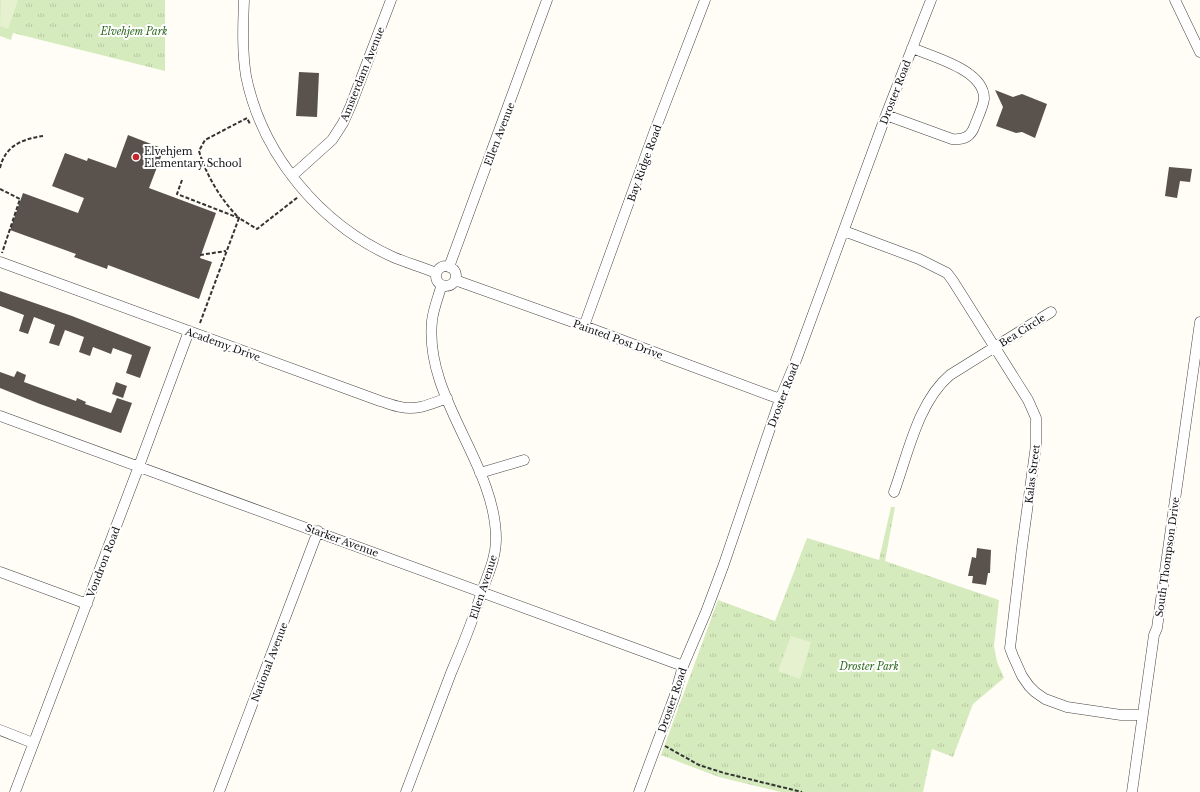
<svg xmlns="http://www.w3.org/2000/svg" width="1200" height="792" viewBox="0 0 1200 792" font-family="'Libre Baskerville',serif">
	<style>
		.grass { fill: url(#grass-tufts) }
		.pitch { fill: #e6f2cf }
		.building { fill: #5a524d }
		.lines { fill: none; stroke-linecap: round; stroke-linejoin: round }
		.minor-casing { stroke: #444; stroke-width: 11 }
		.path { stroke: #333; stroke-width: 2; stroke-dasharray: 4 2; stroke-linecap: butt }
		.minor { stroke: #fff; stroke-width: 10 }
		.poi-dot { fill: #c4262e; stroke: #fff; stroke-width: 1.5 }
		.labels { text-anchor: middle; stroke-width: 4; stroke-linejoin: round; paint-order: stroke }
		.park-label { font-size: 10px; font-style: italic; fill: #2f6b1f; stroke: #fff }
		.street-label { font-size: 10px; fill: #111; stroke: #fff }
		.poi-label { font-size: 10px; fill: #111; stroke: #fff; text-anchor: start }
	</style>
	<defs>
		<pattern id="grass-tufts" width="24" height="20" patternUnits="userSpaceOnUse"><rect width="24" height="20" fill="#d5ebbd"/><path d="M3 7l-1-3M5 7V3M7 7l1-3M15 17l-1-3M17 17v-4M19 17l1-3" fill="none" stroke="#b6c8a1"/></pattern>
	</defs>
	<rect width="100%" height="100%" fill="#fffdf5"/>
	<path class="grass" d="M0 0H165V71L13 33 11 40 0 36Z
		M891 507H895L885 561 999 600 994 646 997 662 1004 678 973 704 953 757 932 749 923 792H781L719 777 661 755 718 600 775 621 807 538 879 560Z"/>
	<path class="pitch" d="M1 0H18L8 29 0 26Z
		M791 636 811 642 800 679 778 671Z"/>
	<path class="building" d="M299 72 319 73 317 117 296 116Z
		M995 90 1013 97 1022 94 1047 104 1035 138 1022 132 1016 133 996 126 1003 107Z
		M128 135 164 149 149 188 216 213 200 258 212 262 199 299 108 265 107 269 74 257 76 254 10 230 23 193 78 213 84 198 52 186 65 153 87 161 88 158 116 168Z
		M1169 167 1192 169 1190 182 1180 181 1177 198 1165 196Z
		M0 291 72 316 151 347 140 378 126 373 132 355 113 348 111 354 93 347 90 356 79 352 84 337 65 330 59 346 49 343 55 325 34 317 28 334 19 331 24 315 0 306Z
		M17 371 26 375 24 382 76 401 77 398 86 402 85 404 111 413 117 398 132 403 121 433 40 404 0 388V372L14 377Z
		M116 382 127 386 123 398 112 394Z
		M977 548 991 550 990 573H988L986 585 972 583 973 576H968L972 557 976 558Z"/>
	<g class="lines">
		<defs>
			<path id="minor" d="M244 0C243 25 242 51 246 76 262 155 320 224 393 257 407 263 422 267 436 273
				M1175 0 1200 52
				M886 115 952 139C964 140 971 137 975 125 978 117 983 107 984 99 985 70 933 57 912 48
				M292 176 332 140 343 123 351 105 391 0
				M844 231 919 259 947 273 953 281 1028 400 1036 418V445L1022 547 1010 648 1013 656 1022 676 1029 686 1035 692 1045 699 1067 707 1121 715H1142
				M0 262 380 401C387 403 394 406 401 407 417 411 433 403 447 398
				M436 276a10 10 0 1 1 20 0a10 10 0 1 1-20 0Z
				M449 267 547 0
				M455 280 584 326 780 399
				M584 326 655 130 705 0
				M0 416 683 666
				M480 473 524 460
				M894 492C908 454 918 402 950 375L1051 312
				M0 572 87 604
				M0 730 33 743
				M15 792 139 466 189 331
				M219 792 318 531
				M406 792C421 752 436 713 451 673 462 647 473 621 481 594 487 576 496 559 496 539 496 464 424 398 432 321 433 310 438 298 441 287
				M639 792 675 695 683 666 706 612 724 564 780 399 795 363 886 115 931 0
				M1132 792 1154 635 1157 628 1200 322"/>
		</defs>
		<use href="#minor" class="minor-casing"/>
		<path class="path" d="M0 168C5 146 22 139 43 136
			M182 180 177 194 239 218C221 200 206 175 199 151L205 140 247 118 250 124
			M0 189 20 199 2 253
			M200 255 226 251
			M200 323 239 218 257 229 298 197
			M665 746 699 765 724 773 802 792"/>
		<use href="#minor" class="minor"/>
	</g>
	<circle class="poi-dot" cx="136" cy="157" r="4"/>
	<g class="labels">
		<g class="park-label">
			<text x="134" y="35">Elvehjem Park</text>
			<text x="869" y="670">Droster Park</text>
		</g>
		<g class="street-label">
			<text transform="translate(362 74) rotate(-68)" y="4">Amsterdam Avenue</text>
			<text transform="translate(895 92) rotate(-69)" y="4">Droster Road</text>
			<text transform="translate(499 134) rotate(-69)" y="4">Ellen Avenue</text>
			<text transform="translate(644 163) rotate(-70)" y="4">Bay Ridge Road</text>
			<text transform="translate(1022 330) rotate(-32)" y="4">Bea Circle</text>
			<text transform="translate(618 339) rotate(20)" y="4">Painted Post Drive</text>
			<text transform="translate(223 344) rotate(20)" y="4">Academy Drive</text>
			<text transform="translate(783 395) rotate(-69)" y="4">Droster Road</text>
			<text transform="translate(1032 474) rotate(-83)" y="4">Kalas Street</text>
			<text transform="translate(342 540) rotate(20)" y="4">Starker Avenue</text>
			<text transform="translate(1167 557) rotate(-82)" y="4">South Thompson Drive</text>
			<text transform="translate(103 562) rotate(-69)" y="4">Vondron Road</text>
			<text transform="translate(483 587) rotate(-72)" y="4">Ellen Avenue</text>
			<text transform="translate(269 662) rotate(-69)" y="4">National Avenue</text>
			<text transform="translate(672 700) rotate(-71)" y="4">Droster Road</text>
		</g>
		<g class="poi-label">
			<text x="144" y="155">Elvehjem<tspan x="144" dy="12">Elementary School</tspan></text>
		</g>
	</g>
</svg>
